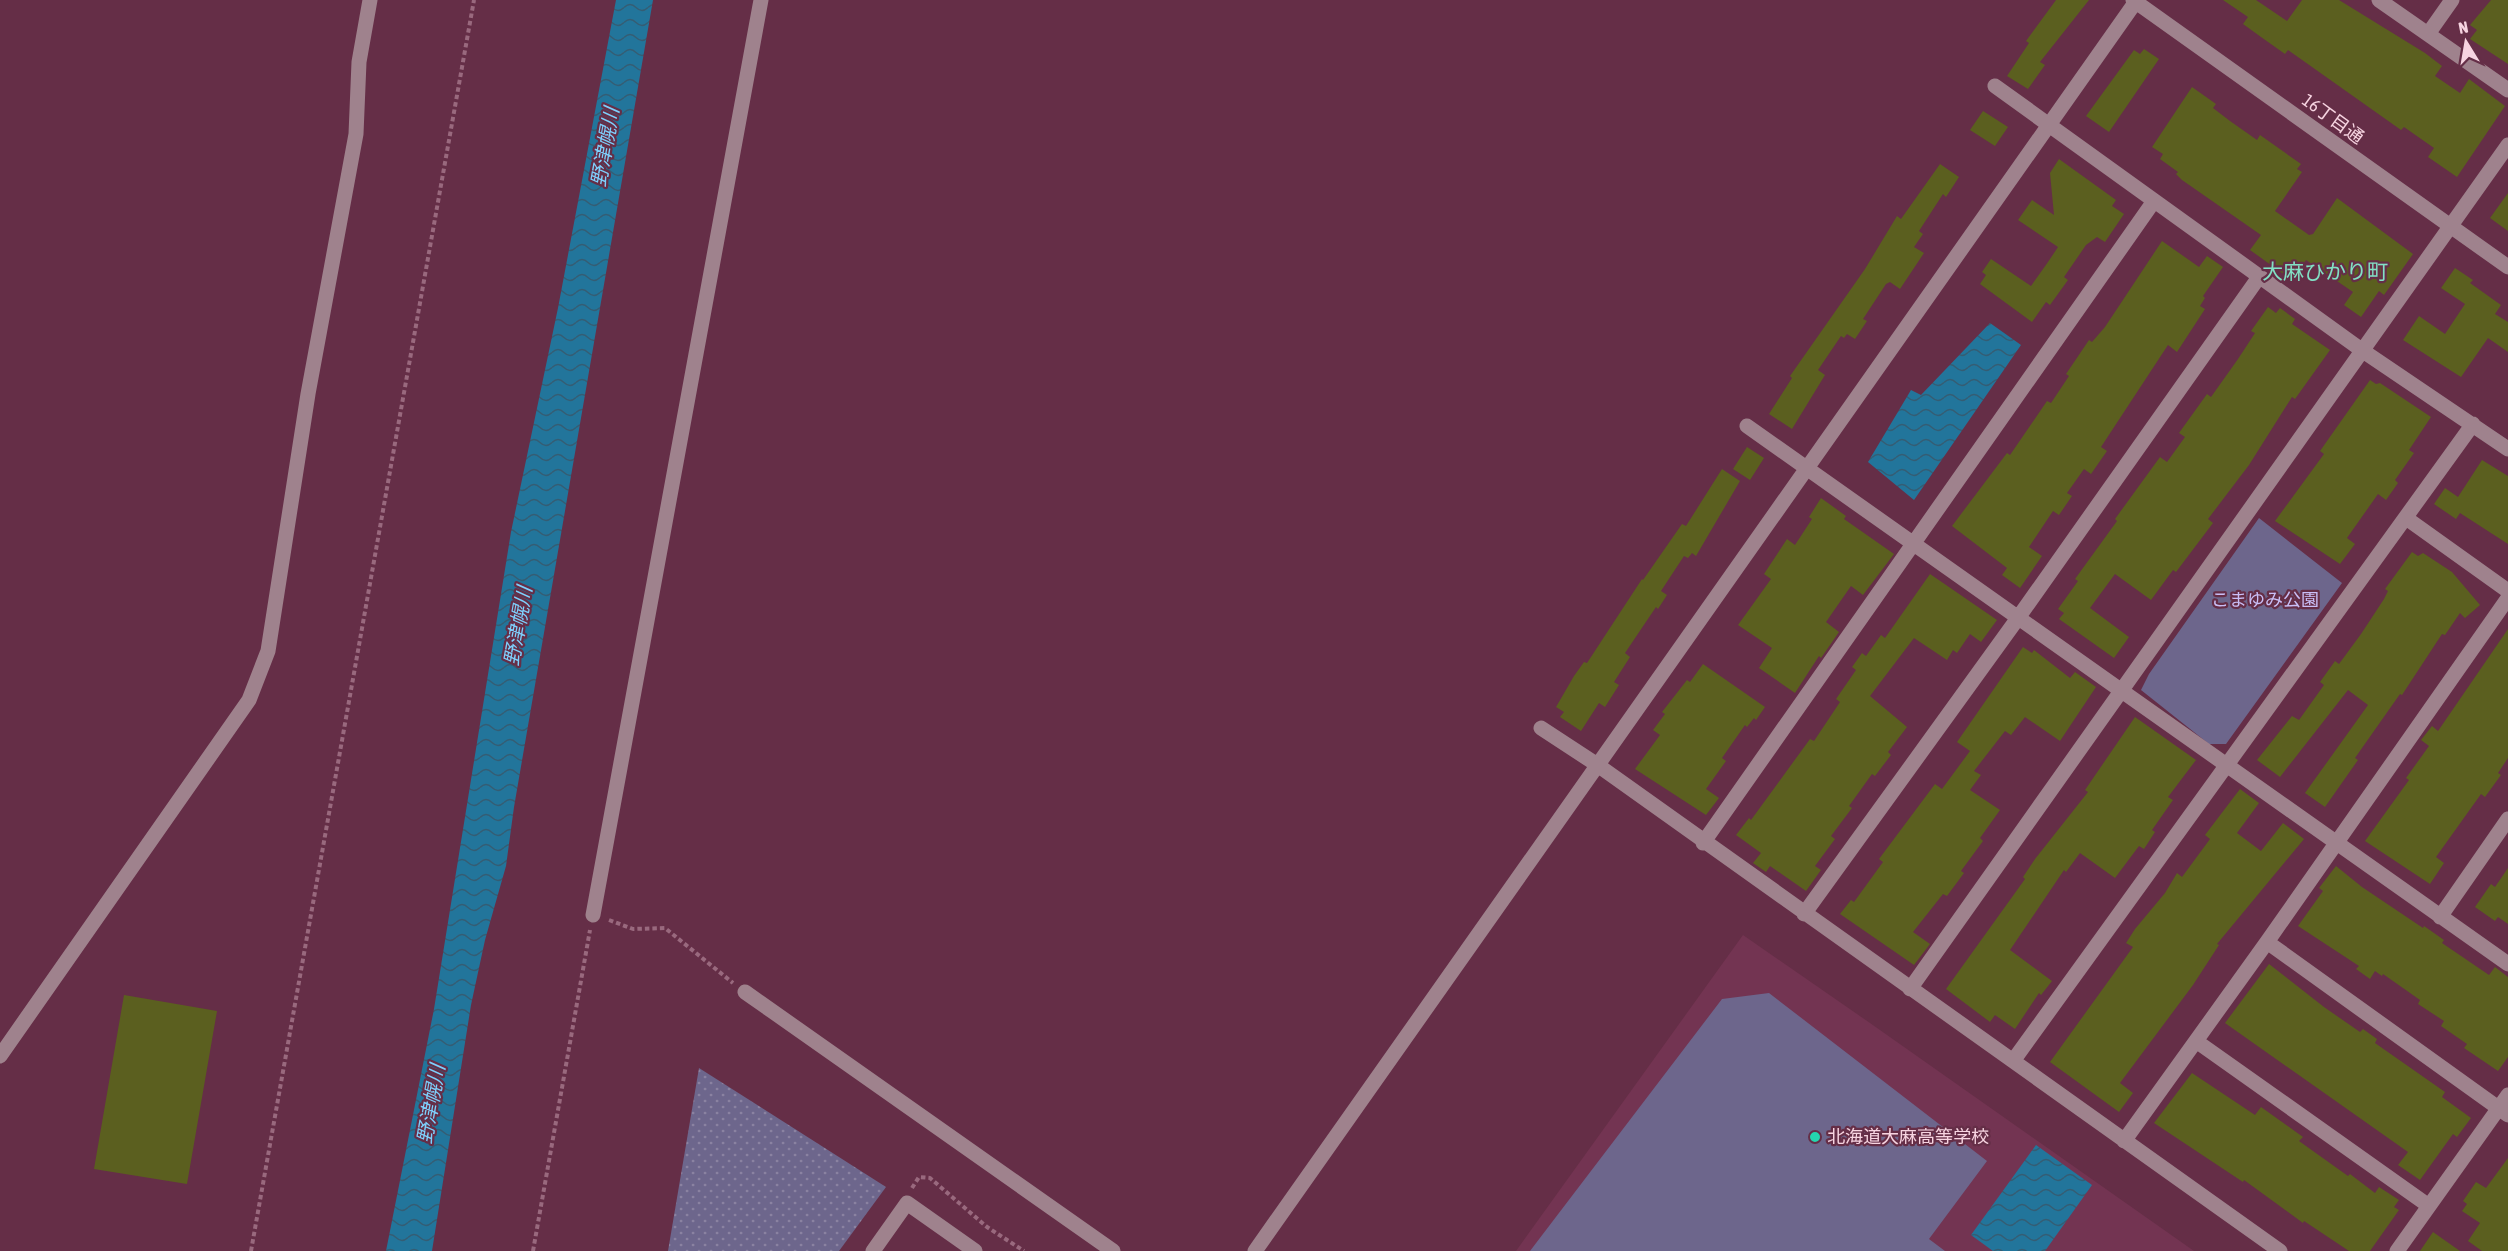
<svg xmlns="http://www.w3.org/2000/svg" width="2508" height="1251" viewBox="0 0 2508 1251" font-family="'Asap Condensed','Noto Sans JP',sans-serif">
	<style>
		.built { fill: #733452 }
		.grass { fill: url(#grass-dots) }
		.park { fill: #6d668c }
		.water { fill: url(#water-waves) }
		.building { fill: #5b5f1f }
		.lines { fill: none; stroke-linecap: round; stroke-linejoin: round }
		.path { stroke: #99697e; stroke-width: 4; stroke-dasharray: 4.5 3; stroke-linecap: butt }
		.minor { stroke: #9f828d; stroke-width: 15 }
		.poi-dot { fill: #25d5ae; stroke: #652e47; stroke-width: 2 }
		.labels { text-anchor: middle; stroke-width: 4.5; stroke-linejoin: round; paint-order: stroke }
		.street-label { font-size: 18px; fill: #f7d4e1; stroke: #652e47 }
		.park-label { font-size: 18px; fill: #c9bff6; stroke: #652e47 }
		.poi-label { font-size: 18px; fill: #f7d4e1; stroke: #652e47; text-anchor: start }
		.water-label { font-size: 20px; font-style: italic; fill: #7ed1fd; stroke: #652e47 }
		.quarter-label { font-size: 21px; fill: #82e1c5; stroke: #652e47 }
	</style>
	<defs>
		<pattern id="grass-dots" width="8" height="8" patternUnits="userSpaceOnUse" patternTransform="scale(1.5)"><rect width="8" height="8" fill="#6d668c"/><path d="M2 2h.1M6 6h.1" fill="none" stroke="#8a82a1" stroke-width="1.8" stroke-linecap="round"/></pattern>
		<pattern id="water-waves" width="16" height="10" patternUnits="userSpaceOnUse" patternTransform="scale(1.5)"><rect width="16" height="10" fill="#22759b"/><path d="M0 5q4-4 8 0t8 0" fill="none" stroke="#345d74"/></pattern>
	</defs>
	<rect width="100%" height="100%" fill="#652e47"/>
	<path class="built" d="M1743 935 1870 1023 2194 1251H1516Z"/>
	<path class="grass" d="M699 1068 886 1187 839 1251H668Z"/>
	<path class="park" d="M2259 518 2342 583 2226 744H2209L2141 690 2149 674Z
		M1769 993 1987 1161 1929 1239 1945 1251H1530L1722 999Z"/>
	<path class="water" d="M616 0H653L514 807 506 866 485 940 471 1005 432 1251H386L434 1009 511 532 558 308Z
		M1990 323 2021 345 1914 500 1868 462 1911 390 1921 395Z
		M2036 1145 2092 1185 2045 1251H1993L1971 1235Z"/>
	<path class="building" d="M2056 0H2089L2040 62 2045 65 2028 89 2007 76 2029 43 2026 41Z
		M2223 0H2256L2287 21 2302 0H2339L2425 53 2442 66 2435 76 2460 93 2469 79 2505 106 2457 177 2428 157 2434 148 2404 127 2401 130 2288 50 2285 54 2261 37 2243 24 2248 17Z
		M2491 0H2508V64L2470 39 2477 30 2470 25Z
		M2144 49 2159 59 2109 132 2086 116 2134 50 2140 54Z
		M2192 87 2216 104 2213 108 2230 121 2257 140 2260 135 2301 164 2297 169 2302 172 2275 211 2309 235 2313 234 2337 198 2413 254 2384 295 2379 291 2361 317 2344 305 2353 292 2306 260 2292 280 2250 250 2261 235 2182 180 2176 174 2178 172 2160 159 2163 154 2152 147Z
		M1983 111 2008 127 1995 146 1970 130Z
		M2059 159 2116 200 2112 206 2124 214 2105 242 2097 237 2086 245 2064 277 2068 280 2050 305 2046 302 2032 322 1980 284 1986 275 1982 272 1991 259 2031 286 2048 262 2058 247 2018 220 2032 200 2054 215 2050 173Z
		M1940 164 1959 177 1946 197 1943 194 1919 231 1923 234 1914 247 1924 253 1900 289 1890 282 1886 284 1863 319 1867 321 1855 339 1847 334 1844 338 1841 336 1818 370 1825 375 1792 429 1769 414 1792 378 1790 376 1865 269 1897 216 1901 219Z
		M2508 193V231L2490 218Z
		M2162 241 2199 267 2207 256 2223 267 2203 296 2205 298 2200 306 2205 309 2177 352 2168 345 2101 447 2107 451 2091 474 2084 469 2067 493 2072 496 2059 515 2053 511 2029 547 2042 556 2020 588 2002 575 2007 568 1952 526 2007 453 2010 455 2047 401 2051 403 2069 376 2066 374 2089 340 2092 342 2105 327Z
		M2455 268 2473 280 2470 283 2501 305 2495 314 2508 322V352L2488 338 2461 377 2403 340 2419 316 2445 334 2465 304 2441 288Z
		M2268 307 2276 313 2280 308 2295 319 2292 324 2330 350 2295 399 2292 397 2249 465 2208 519 2213 523 2176 572 2173 570 2151 600 2115 574 2090 608 2129 637 2114 658 2059 619 2064 613 2058 609 2078 581 2075 579 2117 521 2115 519 2160 457 2167 462 2185 437 2179 433 2207 394 2211 397 2238 359 2255 333 2251 331Z
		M2370 380 2376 384 2380 383 2431 417 2409 450 2414 453 2395 480 2398 483 2386 500 2378 494 2347 538 2355 544 2340 564 2275 521 2324 454 2320 451Z
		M1747 447 1764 458 1750 480 1733 469Z
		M2482 460 2508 476V544L2460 513 2456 519 2434 504 2445 488 2458 497Z
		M1722 469 1740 481 1696 556 1692 553 1688 558 1684 556 1661 591 1667 595 1658 609 1656 607 1625 653 1630 657 1614 682 1619 685 1605 707 1599 703 1581 731 1560 717 1564 712 1556 707 1574 676 1584 662 1587 663 1642 579 1643 580 1682 524 1686 526Z
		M1821 498 1846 516 1844 519 1894 554 1863 595 1851 586 1826 622 1839 632 1821 658 1819 656 1795 693 1759 668 1772 648 1738 625 1771 579 1764 574 1787 539 1795 545 1812 519 1809 517Z
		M2412 552 2418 556 2423 553 2452 572 2480 605 2465 618 2460 613 2445 635 2442 634 2402 695 2400 694 2355 758 2358 760 2325 807 2305 793 2368 705 2348 690 2280 777 2257 760 2292 716 2299 720 2324 685 2320 682 2335 661 2339 664 2361 634 2384 599 2388 591 2385 589Z
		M1930 574 1997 620 1981 642 1970 634 1957 653 1953 650 1947 660 1914 638 1870 696 1907 727 1888 752 1891 755 1875 776 1872 774 1849 806 1852 808 1831 836 1835 839 1815 866 1821 870 1806 891 1770 866 1766 872 1753 863 1761 853 1736 835 1749 818 1751 820 1810 739 1814 741 1840 702 1836 699 1856 670 1852 667 1862 653 1866 656 1881 635 1885 638Z
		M2508 629V758L2498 773 2501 775 2485 797 2481 794 2436 857 2444 863 2430 884 2365 841 2409 780 2406 778 2429 746 2421 740 2432 726 2438 731Z
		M2023 647 2032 653 2034 650 2070 678 2075 672 2096 687 2060 741 2025 717 2011 735 2005 731 1974 771 1981 775 1970 790 2000 810 1980 838 1983 841 1961 871 1964 873 1947 896 1943 894 1913 932 1930 944 1914 965 1840 914 1851 900 1854 902 1883 862 1879 859 1935 784 1942 789 1970 751 1957 742Z
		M1703 664 1765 707 1756 720 1754 718 1747 727 1745 725 1722 758 1726 761 1706 789 1719 798 1706 815 1635 769 1660 735 1653 730 1665 714 1662 712 1687 680 1690 682Z
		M2135 717 2196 760 2168 797 2173 800 2152 830 2155 832 2144 849 2139 846 2115 878 2080 853 2066 872 2064 870 2010 950 2052 981 2041 995 2039 993 2015 1029 1995 1015 1990 1022 1946 989 2025 879 2023 877 2035 859 2088 792 2085 790Z
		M2240 789 2259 803 2237 833 2261 851 2283 823 2304 839 2217 944 2219 945 2193 985 2120 1083 2133 1093 2119 1112 2050 1062 2133 947 2126 943 2135 929 2165 893 2177 873 2182 877 2210 839 2205 835Z
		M2336 866 2362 887 2423 928 2424 926 2444 940 2442 943 2489 975 2495 967 2508 977V1057L2498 1071 2464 1048 2467 1044 2441 1026 2444 1021 2418 1004 2420 1000 2383 974 2382 976 2375 971 2370 979 2356 969 2359 966 2298 926 2323 891 2319 888Z
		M2508 868V924L2498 917 2495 921 2475 907 2491 884 2495 887Z
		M2269 964 2324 1007 2360 1032 2363 1029 2377 1039 2375 1043 2445 1092 2442 1097 2471 1118 2457 1137 2453 1134 2420 1180 2398 1165 2408 1152 2225 1023Z
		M124 995 217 1011 187 1184 94 1169Z
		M2192 1073 2255 1115 2261 1107 2303 1137 2299 1141 2348 1176 2350 1174 2375 1193 2379 1187 2399 1200 2394 1207 2399 1210 2370 1251H2349L2304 1221 2303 1223 2244 1180 2243 1182 2154 1123Z
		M2508 1158V1251H2482L2468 1241 2480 1223 2462 1211 2467 1204 2463 1201 2476 1182 2486 1188Z
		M2433 1232 2460 1251H2420Z"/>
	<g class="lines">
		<path class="path" d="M609 920 633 929 665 928 733 983
			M912 1188 919 1177 930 1178 987 1227 1024 1251
			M251 1251 474 0
			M533 1251 590 930"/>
		<path class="minor" d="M2133 0 2508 267
			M2379 0 2508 90
			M2428 34 2452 0
			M1995 86 2363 351 2508 449
			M1747 426 2508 964
			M2406 518 2508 591
			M1541 728 1596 764 2280 1251
			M1703 843 2154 201
			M1804 914 2018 618 2259 277
			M593 915 761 0
			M2440 917 2508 819
			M2267 942 2508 1115
			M1910 989 2508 145
			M745 992 1113 1251
			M2196 1041 2429 1206
			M0 1056 249 700 268 651 308 394 356 134 359 62 370 0
			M2013 1061 2473 424
			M2124 1141 2267 942 2508 598
			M873 1251 907 1203 975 1251
			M1255 1251 2137 0
			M2397 1251 2508 1095"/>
	</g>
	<circle class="poi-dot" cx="1815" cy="1137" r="6"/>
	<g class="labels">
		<g class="street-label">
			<text transform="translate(2333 119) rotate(36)" y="6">16丁目通</text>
		</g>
		<g class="park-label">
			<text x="2265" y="606">こまゆみ公園</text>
		</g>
		<g class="poi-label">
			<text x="1827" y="1143">北海道大麻高等学校</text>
		</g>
		<g class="water-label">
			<text transform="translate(605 147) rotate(-80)" y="7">野津幌川</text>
			<text transform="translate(518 626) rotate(-80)" y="7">野津幌川</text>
			<text transform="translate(431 1104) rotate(-80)" y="7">野津幌川</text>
		</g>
		<g class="quarter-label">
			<text x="2325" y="279">大麻ひかり町</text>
		</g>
	</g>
	<g transform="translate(2466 42) rotate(349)" stroke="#652e47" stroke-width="4.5" paint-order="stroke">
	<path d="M0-4.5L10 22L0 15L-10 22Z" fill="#f7d4e1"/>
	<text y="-9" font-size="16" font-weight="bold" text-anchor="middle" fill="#f7d4e1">N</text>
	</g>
</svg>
